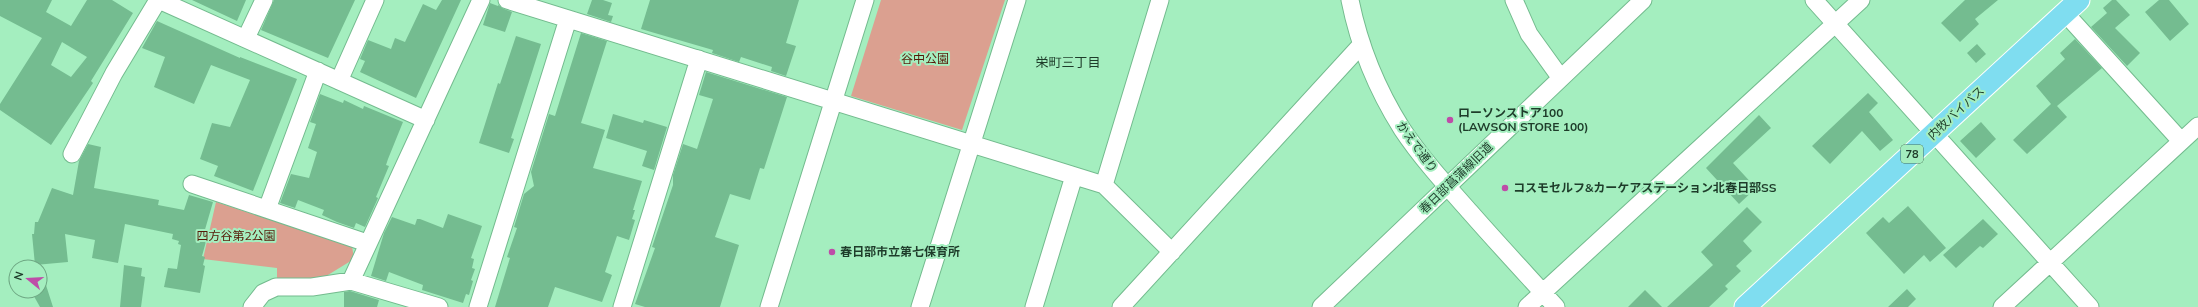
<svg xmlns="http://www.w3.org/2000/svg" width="2198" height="307" viewBox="0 0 2198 307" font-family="Mulish,'Noto Sans JP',sans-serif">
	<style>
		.green { fill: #dba090 }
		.building { fill: #74bc90; fill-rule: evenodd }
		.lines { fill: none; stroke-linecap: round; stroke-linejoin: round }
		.minor-casing { stroke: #73bb8e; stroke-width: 19 }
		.major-casing { stroke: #fff; stroke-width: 23 }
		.minor { stroke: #fff; stroke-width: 17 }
		.major { stroke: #7fddf0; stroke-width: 21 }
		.poi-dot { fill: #be4ca8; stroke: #a4eebf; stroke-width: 1.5 }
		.labels { text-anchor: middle; stroke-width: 4; stroke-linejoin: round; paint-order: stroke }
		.shield { fill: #a4eebf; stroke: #467157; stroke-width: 1 }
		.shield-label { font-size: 11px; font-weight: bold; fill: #1e3c2a }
		.park-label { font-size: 12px; fill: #561908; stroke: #a4eebf }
		.poi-label { font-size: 12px; font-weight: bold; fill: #1e3c2a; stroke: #a4eebf; text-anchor: start }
		.street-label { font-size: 12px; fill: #1e3c2a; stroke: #a4eebf }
		.neighbourhood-label { font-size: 13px; fill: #1e3c2a; stroke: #a4eebf }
	</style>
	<rect width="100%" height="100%" fill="#a4eebf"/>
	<path class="green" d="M881 0H1005L962 130 851 96Z
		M216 202 352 246 354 259 323 278 277 280V268L203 259Z"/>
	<path class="building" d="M0 0H52L46 12 71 26 87 0H112L133 13 91 81 93 83 51 145 0 110V104L42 38 0 16ZM62 42 87 57 71 77 51 65Z
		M192 0H246L237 21Z
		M274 0H355L328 58 261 30Z
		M442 0H461L416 98 360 72 365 61 360 59 368 40 391 49 395 38 405 42 423 4 436 10Z
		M592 0H603L612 3 608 15 613 16 611 22 587 14Z
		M650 0H799L786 43 796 46 786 76 771 71 772 67 741 57 739 62 712 53 713 50 641 29Z
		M1965 0H1998L1975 19 1979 24 1960 42 1941 23Z
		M2112 0H2116L2130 15 2115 28 2140 53 2127 66 2091 27 2107 13 2103 8Z
		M2159 0H2169L2189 24 2170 41 2145 12Z
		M490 3 498 6V5L504 9 512 12 505 32 483 25Z
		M157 21 240 58V57L297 79 253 191 214 176 218 166 200 159 212 123 230 127 250 80 211 65 194 104 154 87 165 57 142 48Z
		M581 33 607 41 581 123 605 130 593 168 642 181 633 210H635L632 219 635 220 629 240 617 236 605 272 612 275 602 302 555 287 548 307H495L510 258 507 257 517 228 514 227 524 194 534 186 531 172 549 114 555 116Z
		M516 36 541 44 511 138 514 139 509 153 479 143 498 83 500 84Z
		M2075 39 2102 68 2057 106 2067 117 2027 154 2013 140 2051 104 2036 86 2065 59 2060 53Z
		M1977 44 1986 54 1976 63 1967 53Z
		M706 72 787 97 764 169 760 168 750 200 730 194 715 237 739 245 720 307H645L635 304 655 248 652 247 673 185V175L683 144 697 149 713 99 699 95Z
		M1868 93 1878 103 1869 112 1893 140 1880 151 1862 131 1830 164 1812 146Z
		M320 94 343 103 344 100 363 109 364 106 403 122 388 159 386 165 389 166 376 197 378 198 365 227 356 223 354 228 337 222 322 215 324 210 298 200 295 208 280 203 291 174 309 178 317 152 308 148 316 124 310 122Z
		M613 114 643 123 644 120 667 127 654 170 642 166 647 151 606 138Z
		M1759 115 1771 128 1733 163 1756 188 1739 204 1706 168Z
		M1981 122 1996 139 1976 158 1960 141Z
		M88 144 101 147 94 188 159 200 158 205 184 210 189 195 213 202 204 233 208 234 202 256 205 257 203 265 205 266 200 293 164 287 168 268 177 269 181 245 178 244 179 241 172 239 173 234 125 224 118 263 92 258 95 240 65 234 68 262 35 265 32 234H34L35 222H38L52 188 73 195 79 161Z
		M1908 206 1946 248 1930 262 1924 255 1904 274 1866 233 1883 217 1889 223Z
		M1747 207 1762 222 1743 241 1752 251 1736 266 1741 271 1725 286 1728 289 1709 307H1667L1713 265 1701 252Z
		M448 214 482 226 471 258 474 259 472 268 475 269 471 280 473 281 469 295 466 294 463 303 422 290 423 285 389 272 386 281 371 276 384 233 392 217 415 225 417 219H420L443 228Z
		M1983 219 1998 234 1983 248 1980 246 1956 268 1943 255Z
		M124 265 142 268 141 276 145 277 141 307H120Z
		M40 274 45 282 53 307H40L31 291H40Z
		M1907 289 1916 299 1908 307H1888Z
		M1645 290 1662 307H1628Z
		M350 291 379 300 377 307H344V292Z"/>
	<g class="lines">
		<defs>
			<path id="minor" d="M159 0 426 120
				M507 0 1104 185 1172 252
				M1350 0C1359 45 1378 91 1402 129 1422 159 1446 185 1470 212 1498 244 1527 275 1556 307
				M1514 0 1529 34 1560 77
				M1814 0 2090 307
				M2065 13 2181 141
				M246 38 264 0
				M339 81 375 0
				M72 154 114 73 158 0
				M192 184 367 243
				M1104 185 1160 0
				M267 209 318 71
				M351 281 481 0
				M252 307 263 293 276 287H312L351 281 439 307
				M478 307 568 19
				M622 307 699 59
				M769 307 865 0
				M920 307 1017 0
				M1034 307 1074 176
				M1121 307 1362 44
				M1321 307 1643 0
				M1527 307 1861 0
				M2002 307 2198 126"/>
			<path id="major" d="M1745 307 2079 0"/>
		</defs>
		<use href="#minor" class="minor-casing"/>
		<use href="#major" class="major-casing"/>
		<use href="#minor" class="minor"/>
		<use href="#major" class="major"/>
	</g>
	<g class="poi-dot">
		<circle cx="1450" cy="120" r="4"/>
		<circle cx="1505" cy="188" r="4"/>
		<circle cx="832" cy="252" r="4"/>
	</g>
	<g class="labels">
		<rect class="shield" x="1901" y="145" width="22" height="18" rx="3"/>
		<g class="shield-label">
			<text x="1912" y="158">78</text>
		</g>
		<g class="park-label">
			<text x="925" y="63">谷中公園</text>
			<text x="236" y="240">四方谷第2公園</text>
		</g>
		<g class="poi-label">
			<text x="1458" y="117">ローソンストア100<tspan x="1458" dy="14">(LAWSON STORE 100)</tspan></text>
			<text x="1513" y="192">コスモセルフ&amp;カーケアステーション北春日部SS</text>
			<text x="840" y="256">春日部市立第七保育所</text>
		</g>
		<g class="street-label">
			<text transform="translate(1956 113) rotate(-43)" y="4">内牧バイパス</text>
			<text transform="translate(1417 147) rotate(54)" y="4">かえで通り</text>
			<text transform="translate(1456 178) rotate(-44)" y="4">春日部菖蒲線旧道</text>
		</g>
		<g class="neighbourhood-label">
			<text x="1068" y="67">栄町三丁目</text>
		</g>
	</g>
	<g transform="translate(28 279) rotate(288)"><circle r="19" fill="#a4eebf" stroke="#6ea783"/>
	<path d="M0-3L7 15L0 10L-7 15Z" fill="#be4ca8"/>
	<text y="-6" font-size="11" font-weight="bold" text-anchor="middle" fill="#1e3c2a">N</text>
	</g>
</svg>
